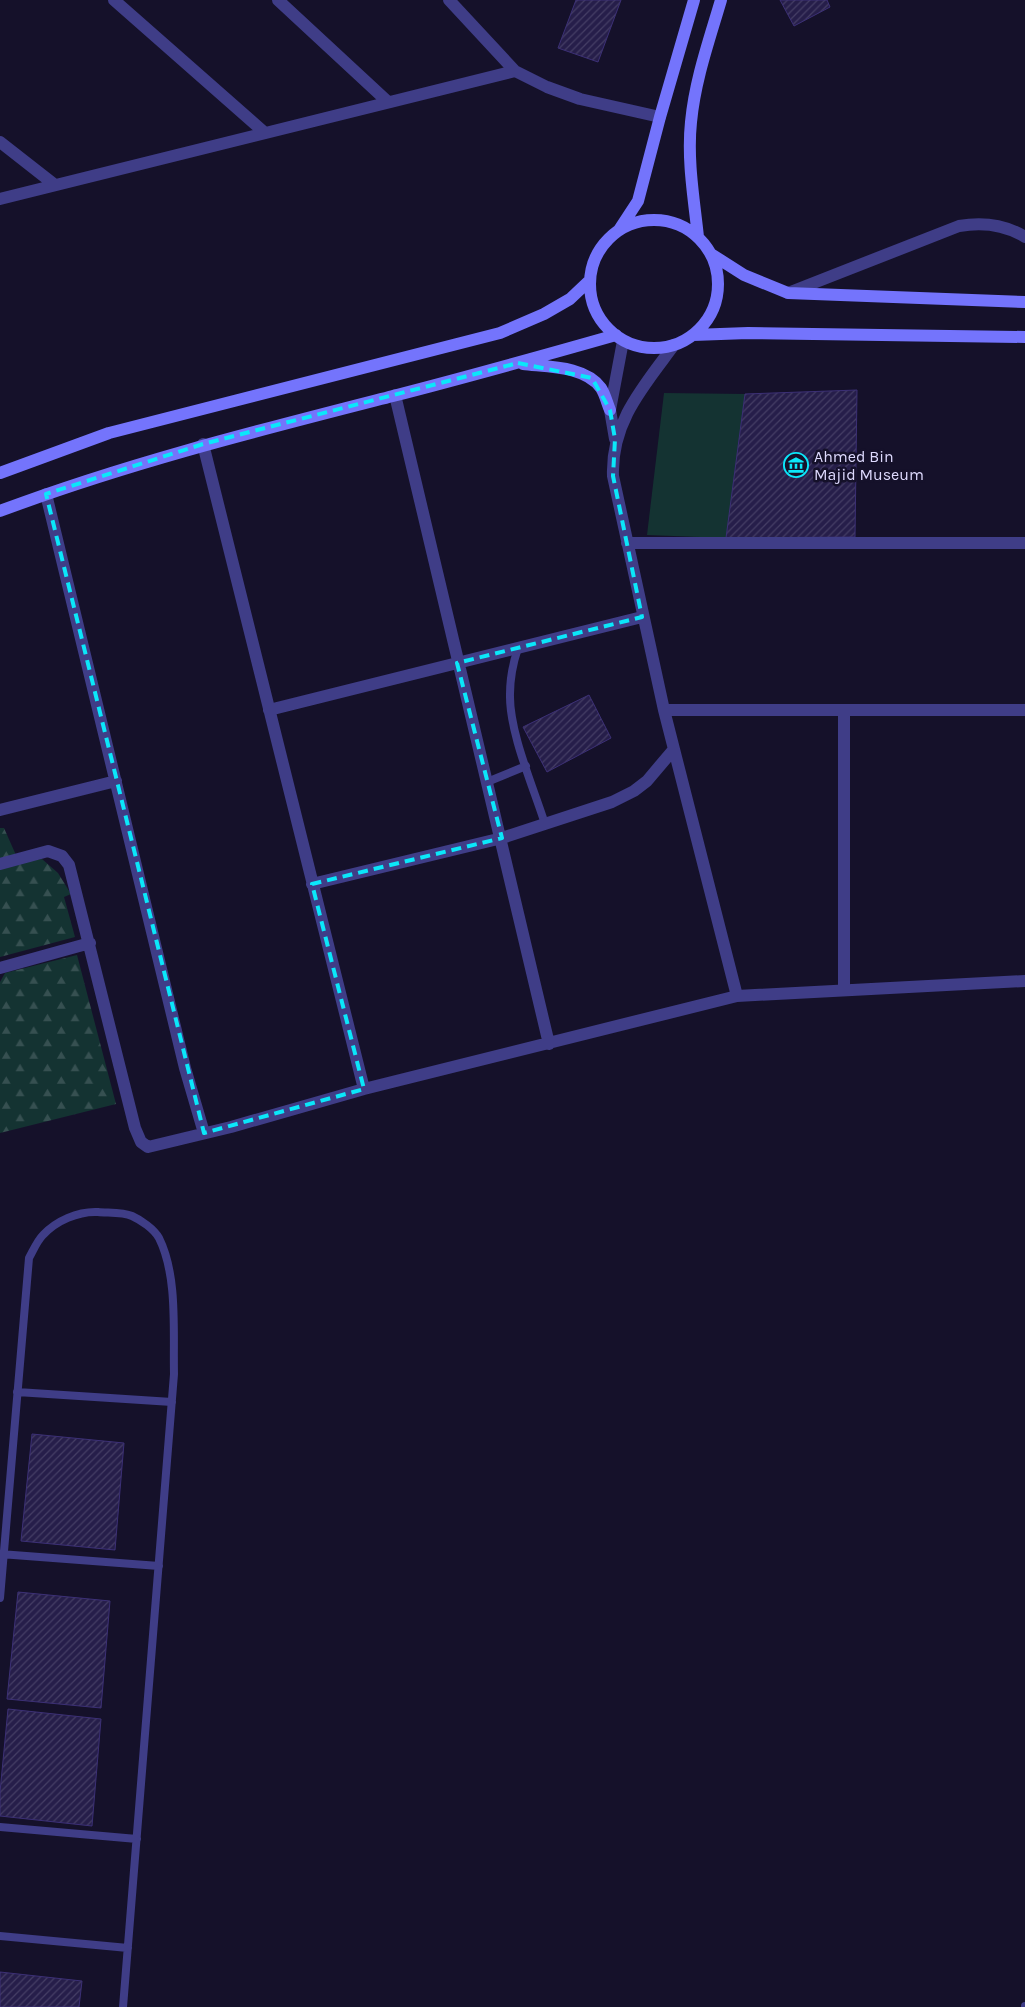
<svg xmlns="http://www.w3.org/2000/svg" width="1025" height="2007" viewBox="0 0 1025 2007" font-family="Karla,sans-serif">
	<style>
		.forest { fill: url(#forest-firs) }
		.park { fill: #143332 }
		.building { fill: url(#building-hatch); stroke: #3c3076 }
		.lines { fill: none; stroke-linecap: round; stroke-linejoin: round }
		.lane { stroke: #3f3d87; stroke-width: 8 }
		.street { stroke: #3f3d87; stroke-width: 12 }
		.secondary { stroke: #7474fc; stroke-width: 12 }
		.marked { fill: none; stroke: #0be7fa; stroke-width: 4; stroke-dasharray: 10 6; stroke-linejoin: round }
		.labels { text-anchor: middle; stroke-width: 5; stroke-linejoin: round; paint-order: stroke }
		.poi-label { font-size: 16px; fill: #dedafe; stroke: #15112a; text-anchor: start }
	</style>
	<defs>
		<pattern id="forest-firs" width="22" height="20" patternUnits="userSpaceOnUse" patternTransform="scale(1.25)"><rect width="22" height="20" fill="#143332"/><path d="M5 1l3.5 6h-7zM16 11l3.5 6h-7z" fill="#365051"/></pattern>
		<pattern id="building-hatch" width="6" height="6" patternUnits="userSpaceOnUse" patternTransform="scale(1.25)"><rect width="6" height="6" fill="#261e4a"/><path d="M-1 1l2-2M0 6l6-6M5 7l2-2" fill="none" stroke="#453e65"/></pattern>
	</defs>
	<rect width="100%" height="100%" fill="#15112a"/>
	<path class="forest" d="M0 828H4L19 862 42 859 58 873 71 894 64 897 75 937 0 957Z
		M77 955 116 1104 0 1133V982L5 973Z"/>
	<path class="park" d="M664 393 745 394 726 538 647 535Z"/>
	<path class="building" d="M576 0H621L598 62 558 48Z
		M780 0H827L830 7 794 26Z
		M857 390 855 537 726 538 745 394Z
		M589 695 611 738 547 772 523 727Z
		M32 1434 124 1443 115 1550 21 1541Z
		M18 1592 110 1601 101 1708 7 1699Z
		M8 1709 101 1719 92 1826 0 1816V1792Z
		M0 1972 82 1981 79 2007H0Z"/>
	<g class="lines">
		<path class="lane" d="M518 648C513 663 510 678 510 694 509 732 533 786 545 824
			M487 782 526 766
			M17 1392 172 1402
			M0 1554 159 1566
			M0 1598 29 1258C33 1251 37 1241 43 1235 56 1221 78 1211 98 1212 108 1213 123 1212 132 1216 141 1220 154 1229 159 1238 178 1276 173 1332 174 1374L123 2007
			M0 1827 137 1839
			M0 1936 128 1948
			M1025 2007V2006"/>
		<path class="street" d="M114 0 265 133
			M278 0 388 102
			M449 0 515 71 547 87 580 99 660 117
			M0 142 55 185
			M0 199 515 71
			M788 293 959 226C982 222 1004 224 1025 237
			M674 345C643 387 611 422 613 476L664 710 737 996
			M395 395C445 612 499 827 549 1044
			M615 439 610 410 623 341
			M203 444 364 1089
			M46 494 185 1068 204 1133
			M627 543H1025
			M269 710 642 617
			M664 710H1025
			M844 711V990
			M0 810 116 781
			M0 864 48 851 62 856 69 865 135 1128 141 1142 148 1147 231 1127 364 1089 737 996 1025 981
			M312 884 502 838 612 802 634 791 647 781 674 749
			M0 968 90 943"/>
		<path class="secondary" d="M590 284a64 64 0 1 1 128 0a64 64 0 1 1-128 0Z
			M619 230 638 201 660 117 694 0
			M698 237C694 199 687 160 691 122 695 80 709 41 721 0
			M711 254 744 275 788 293 1025 302
			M693 335 748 333 1025 337
			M523 364C548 367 585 366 601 388 605 394 607 403 610 410
			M0 473 109 433 500 333 544 314 570 299 589 281
			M0 511C128 463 260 430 393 396 467 377 542 356 616 335"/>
	</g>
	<path class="marked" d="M518 363 592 378 610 410 615 439 613 476 642 617 457 663 502 838 312 884 364 1089 204 1133 46 494 203 444Z"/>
	<defs>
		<symbol id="museum-ring" viewBox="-11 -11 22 22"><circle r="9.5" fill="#15112a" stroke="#0be7fa" stroke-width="1.5"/><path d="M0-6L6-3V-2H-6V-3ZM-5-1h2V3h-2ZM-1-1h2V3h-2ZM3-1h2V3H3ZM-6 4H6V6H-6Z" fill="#0be7fa"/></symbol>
	</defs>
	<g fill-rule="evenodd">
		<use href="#museum-ring" x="782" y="451" width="28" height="28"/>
	</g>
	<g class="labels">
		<g class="poi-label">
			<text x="814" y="462">Ahmed Bin<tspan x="814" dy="18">Majid Museum</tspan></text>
		</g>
	</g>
</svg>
